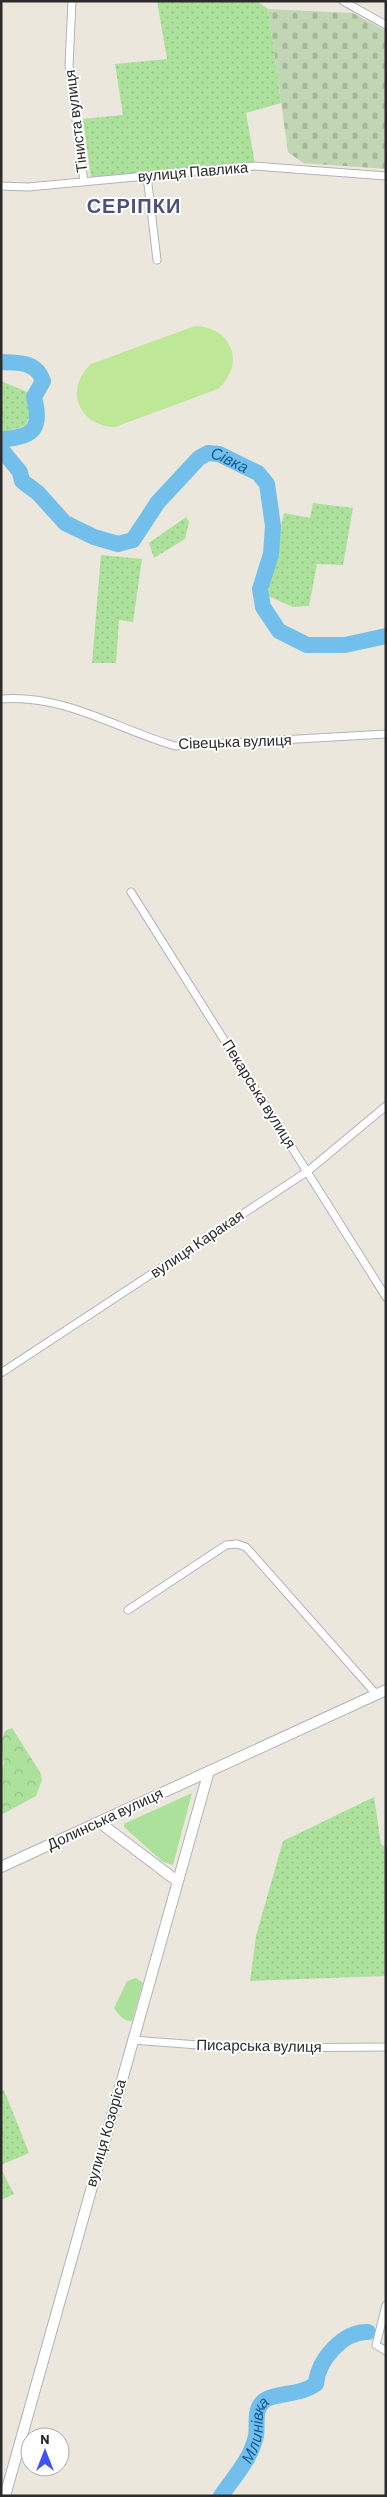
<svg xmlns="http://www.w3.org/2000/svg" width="387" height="2497" viewBox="0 0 387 2497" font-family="Barlow,sans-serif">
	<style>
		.grass { fill: #ace19b }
		.forest { fill: url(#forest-crowns) }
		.cemetery { fill: url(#cemetery-stones) }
		.park { fill: url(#park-dots) }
		.pitch { fill: #bee897 }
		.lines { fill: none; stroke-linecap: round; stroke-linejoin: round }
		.river { stroke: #73bfeb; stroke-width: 16 }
		.street-casing { stroke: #b1b2be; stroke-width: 9 }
		.secondary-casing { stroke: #b1b2be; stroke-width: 12 }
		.street { stroke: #fff; stroke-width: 7 }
		.secondary { stroke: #fff; stroke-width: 10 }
		.labels { text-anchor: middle; stroke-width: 4; stroke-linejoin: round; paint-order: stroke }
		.street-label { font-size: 15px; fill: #2b2b2b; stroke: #fff }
		.water-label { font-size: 16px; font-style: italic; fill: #115c99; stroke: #fff }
		.district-label { font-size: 20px; font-weight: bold; letter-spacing: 1px; fill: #4c507a; stroke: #fff }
	</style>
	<defs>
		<pattern id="forest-crowns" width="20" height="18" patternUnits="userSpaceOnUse" patternTransform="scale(1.25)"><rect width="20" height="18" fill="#ace19b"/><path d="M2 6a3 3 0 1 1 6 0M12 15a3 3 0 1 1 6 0" fill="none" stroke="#94c186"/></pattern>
		<pattern id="cemetery-stones" width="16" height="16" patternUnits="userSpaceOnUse" patternTransform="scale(1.25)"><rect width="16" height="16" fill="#c1d6b5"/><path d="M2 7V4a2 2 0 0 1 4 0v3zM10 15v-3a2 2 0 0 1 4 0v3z" fill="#a6b89c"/></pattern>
		<pattern id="park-dots" width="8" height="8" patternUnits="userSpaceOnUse" patternTransform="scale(1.25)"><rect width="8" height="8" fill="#ace19b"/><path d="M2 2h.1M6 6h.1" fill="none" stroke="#94c186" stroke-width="1.8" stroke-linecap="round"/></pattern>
	</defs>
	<rect width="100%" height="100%" fill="#ece7dd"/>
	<path class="grass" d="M192 1793 173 1865 163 1862 124 1827V1824L128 1822Z
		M136 1978 143 1983 132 2021C123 2022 119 2014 114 2008L127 1981Z"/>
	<path class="forest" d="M12 1728 40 1772 42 1780 36 1796 1 1815V1771L4 1763 1 1744 5 1731Z"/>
	<path class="cemetery" d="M268 9 353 13 386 31V169L303 163 288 152Z"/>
	<path class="park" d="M157 1H257L268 9 281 103 246 113 255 164 91 177 83 119 123 115 115 64 167 59Z
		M1 381 32 394 33 410 25 426 1 433Z
		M313 503 353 508 343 565 317 564 309 606 293 607 268 596 270 574 284 513 310 518Z
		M186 517 189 522 185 539 154 558 149 543Z
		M101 555 142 559 133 622 119 620 116 663H92Z
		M374 1797 381 1844 386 1847V1976L250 1981 256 1936 283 1841Z
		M4 2090 29 2153 1 2165V2091Z
		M1 2169 14 2194 1 2200Z"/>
	<path class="pitch" d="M195 326C232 327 246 364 218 389L115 427C78 426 64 389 91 364Z"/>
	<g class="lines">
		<g class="river">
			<path d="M1 362C20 363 36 361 43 381L34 397C42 427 35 437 4 439L1 446"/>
			<path id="s1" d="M1 449 20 472 22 481 38 493 65 523 94 537 118 544 133 540 158 502 199 458 208 453 219 454 258 473 267 484 273 526 271 554 260 589 263 607 279 631 307 645H345L386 636"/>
			<path id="s2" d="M221 2496C235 2475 250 2461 256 2436 258 2424 253 2408 265 2400 278 2392 299 2396 316 2384 318 2360 343 2331 368 2332"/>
		</g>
		<defs>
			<path id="street" d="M72 1 69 65 84 182
				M343 1 386 25
				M147 176 157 260
				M1 186 28 187 254 166 386 176
				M1 699C64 694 117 729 175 746L386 734
				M131 892 386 1297
				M1 1373 308 1171 386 1106
				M128 1610 226 1545 237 1544 246 1547 376 1694
				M132 2040 238 2048 386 2047
				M386 2305 376 2345 386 2351"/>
			<path id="secondary" d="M99 1822 177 1881
				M1 1867 386 1690
				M5 2496 209 1771"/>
		</defs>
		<use href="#street" class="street-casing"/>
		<use href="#secondary" class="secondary-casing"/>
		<use href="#street" class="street"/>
		<use href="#secondary" class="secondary"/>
	</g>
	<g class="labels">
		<g class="street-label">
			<text transform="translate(76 121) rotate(-97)" y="5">Тіниста вулиця</text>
			<text transform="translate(193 172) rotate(-5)" y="5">вулиця Павлика</text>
			<text transform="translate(235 742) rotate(-2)" y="5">Сівецька вулиця</text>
			<text transform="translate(259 1094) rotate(58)" y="5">Пекарська вулиця</text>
			<text transform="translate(197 1244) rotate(-34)" y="5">вулиця Каракая</text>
			<text transform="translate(105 1819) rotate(-25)" y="5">Долинська вулиця</text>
			<text transform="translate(259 2046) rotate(1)" y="5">Писарська вулиця</text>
			<text transform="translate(106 2133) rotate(-74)" y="5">вулиця Козоріса</text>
		</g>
		<g class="water-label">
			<text dy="6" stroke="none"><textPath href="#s1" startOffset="311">Сівка</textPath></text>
			<text dy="6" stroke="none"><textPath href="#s2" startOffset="76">Млинівка</textPath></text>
		</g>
		<g class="district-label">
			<text x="134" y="213">СЕРІПКИ</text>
		</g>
	</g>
	<rect width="387" height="2497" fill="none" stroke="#2b2b2b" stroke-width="5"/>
	<g transform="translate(45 2452)"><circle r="24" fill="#ffffff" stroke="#aaaaaa"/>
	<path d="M0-4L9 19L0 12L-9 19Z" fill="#4250f5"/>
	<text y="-8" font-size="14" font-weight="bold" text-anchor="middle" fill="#2b2b2b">N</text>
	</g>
</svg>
